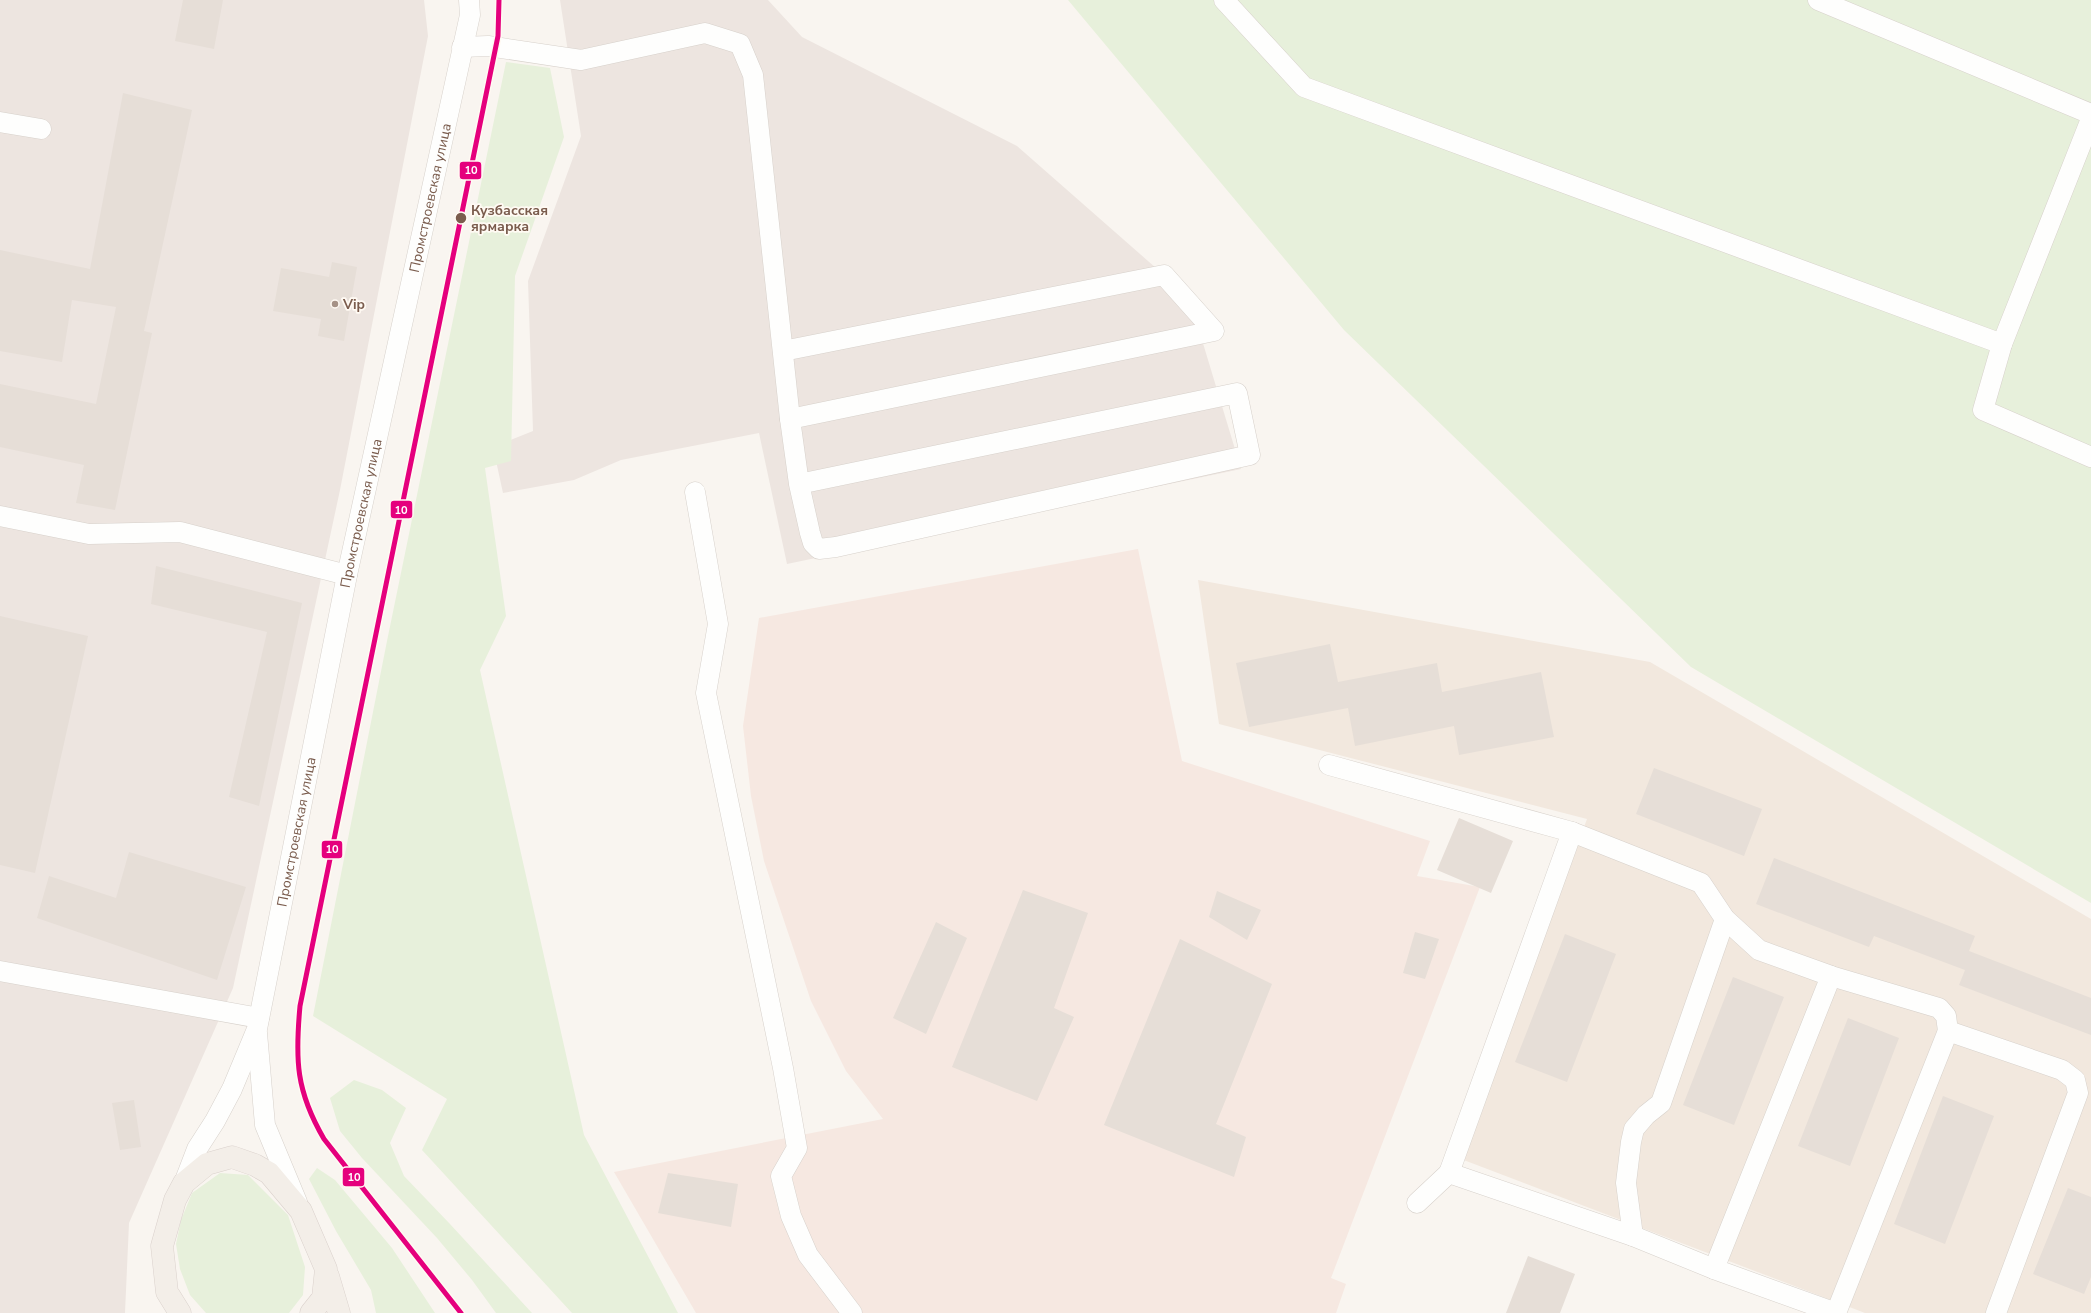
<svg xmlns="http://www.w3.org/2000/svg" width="2091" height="1313" viewBox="0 0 2091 1313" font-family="'Nunito Sans',sans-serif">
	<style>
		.residential { fill: #f2e8de }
		.commercial { fill: #f6e8e1 }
		.industrial { fill: #ede5e0 }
		.green { fill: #e7f0db }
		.building { fill: #e6ded7 }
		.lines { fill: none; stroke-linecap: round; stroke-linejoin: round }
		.minor-casing { stroke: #d7d1cb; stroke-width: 21 }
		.major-casing { stroke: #dad1cc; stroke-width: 23 }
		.minor { stroke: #fefefd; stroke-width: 20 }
		.major { stroke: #f3eee8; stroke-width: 22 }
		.tram-1-casing { stroke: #fffaf3; stroke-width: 8 }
		.tram-1 { stroke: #e5007d; stroke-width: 5 }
		.stop-dot { fill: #7a5c4d; stroke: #fffaf3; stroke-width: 1.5 }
		.poi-dot { fill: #a69286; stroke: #fffaf3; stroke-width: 1.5 }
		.labels { text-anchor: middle; stroke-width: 3.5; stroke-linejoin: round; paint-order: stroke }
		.street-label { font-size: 14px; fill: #7a5c4d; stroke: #fffaf3 }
		.stop-label { font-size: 14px; font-weight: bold; fill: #7a5c4d; stroke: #fffaf3; text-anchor: start }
		.poi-label { font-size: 14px; font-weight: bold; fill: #7a5c4d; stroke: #fffaf3; text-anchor: start }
		.line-badge { stroke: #fffaf3; stroke-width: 1.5 }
		.badge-label { font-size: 11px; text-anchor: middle; font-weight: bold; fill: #fff }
	</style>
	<rect width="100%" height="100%" fill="#f9f5f0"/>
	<path class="residential" d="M1198 580 1650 662 2091 919V1313H1865L1461 1159 1587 819 1219 724Z"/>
	<path class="commercial" d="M1138 549 1182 761 1430 841 1417 876 1480 887 1331 1278 1346 1284 1336 1313H696L614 1172 883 1119 846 1071 811 1001 764 861 751 796 743 726 759 618Z"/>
	<path class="industrial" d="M0 0H424L428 36 340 490 233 988 129 1223 125 1313H0Z
		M560 0H768L802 37 1017 146 1189 297 1241 469 787 564 759 433 621 460 574 480 503 493 493 447 533 431 528 281 581 136Z"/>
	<path class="green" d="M1068 0H2091V903L1691 667 1344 330Z
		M506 62 550 68 564 137 515 276 511 461 485 468 506 616 480 670 584 1135 678 1313H572L422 1150 447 1099 313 1016 387 641Z
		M354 1080 382 1090 406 1108 390 1143 404 1176 450 1224 532 1313H496L472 1280 437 1238 362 1158 340 1131 330 1098Z
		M317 1168 335 1180 392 1248 435 1313H376L371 1290 336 1231 309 1179Z
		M220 1173 248 1175 288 1215 305 1267 303 1295 289 1313H206L190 1295 180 1269 176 1244 181 1220 192 1193Z"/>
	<path class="building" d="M183 0H223L214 49 175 41Z
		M123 93 192 110 144 331 152 333 115 510 76 503 84 465 0 447V384L96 404 116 307 72 300 62 362 0 351V250L90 269Z
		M332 262 357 267 344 341 318 336 321 319 273 311 281 268 329 277Z
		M156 566 302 603 259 806 229 797 267 632 151 604Z
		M0 616 88 636 35 873 0 865Z
		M1330 644 1338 682 1437 663 1442 692 1541 672 1554 737 1459 755 1454 726 1355 746 1348 708 1249 727 1236 663Z
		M1654 768 1762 809 1744 856 1636 814Z
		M1459 818 1513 841 1491 893 1437 870Z
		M129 852 246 887 217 980 37 918 49 876 116 898Z
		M1774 858 1975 936 1969 951 2091 998V1035L1959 985 1965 970 1874 936 1869 947 1756 904Z
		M1023 890 1088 913 1054 1008 1074 1017 1037 1101 952 1067Z
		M1217 891 1261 910 1247 940 1209 917Z
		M936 922 967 938 926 1034 893 1018Z
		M1415 932 1439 939 1425 979 1403 973Z
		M1565 934 1616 954 1567 1082 1515 1062Z
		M1180 939 1272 984 1216 1124 1246 1137 1234 1177 1104 1125Z
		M1733 977 1784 997 1734 1125 1683 1105Z
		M1848 1018 1899 1038 1850 1166 1798 1146Z
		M1943 1096 1994 1116 1945 1244 1894 1224Z
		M134 1100 141 1147 120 1150 112 1103Z
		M668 1173 738 1184 731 1227 658 1213Z
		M2068 1188 2091 1197V1277L2084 1294 2033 1274Z
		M1528 1256 1575 1274 1560 1313H1506Z"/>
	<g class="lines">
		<defs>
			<g id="minor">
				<path d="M1224 0 1304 87 2002 344"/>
				<path d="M1818 0 2091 114"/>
				<path d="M462 47 488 46 581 60 705 33 740 44 753 75 790 419 799 484 810 533 813 543 819 549 836 547 1250 455 1237 393 799 484"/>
				<path d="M2091 119 2002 344 1983 410 2091 457"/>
				<path d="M0 122 41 129"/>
				<path d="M783 351 1164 275 1214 331 790 419"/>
				<path d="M695 492 718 624 706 693 783 1068 797 1148 781 1176 791 1216 808 1255 852 1313"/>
				<path d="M0 516 89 534 180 532 347 575"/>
				<path d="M1329 765 1572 832 1449 1173"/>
				<path d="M1572 832 1701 883 1725 919 1759 950 1831 976 1939 1008 1946 1016 1948 1031 2062 1070 2075 1080 2078 1093 1996 1313"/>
				<path d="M0 971 259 1018"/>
				<path d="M257 1033 265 1125 297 1202"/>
				<path id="s1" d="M184 1183 197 1149 215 1121 232 1089 257 1029 347 575 470 15 469 0"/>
				<path d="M1417 1203 1449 1173 1633 1236 1714 1269 1836 1313"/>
				<path d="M1633 1236 1626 1183 1631 1142 1634 1129 1646 1115 1661 1103 1725 919"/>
				<path d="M1714 1269 1831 976"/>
				<path d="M1836 1313 1948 1031"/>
			</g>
			<path id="major" d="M328 1276 339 1313
				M180 1313 167 1292 162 1246 175 1200 184 1183 207 1164 232 1157 255 1165 269 1173 301 1211 326 1269 323 1298 311 1313"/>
		</defs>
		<use href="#minor" class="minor-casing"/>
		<use href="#major" class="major-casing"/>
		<use href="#minor" class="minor"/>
		<use href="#major" class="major"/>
		<defs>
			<path id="tram-1" d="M461 1313 324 1139C296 1091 295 1060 300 1006L498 36 499 0"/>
		</defs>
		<use href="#tram-1" class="tram-1-casing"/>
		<use href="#tram-1" class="tram-1"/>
	</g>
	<circle class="stop-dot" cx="461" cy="218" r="6"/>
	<circle class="poi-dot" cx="335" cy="304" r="4"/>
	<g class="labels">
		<g class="street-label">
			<text dy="5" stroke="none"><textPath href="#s1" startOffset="1020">Промстроевская улица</textPath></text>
			<text dy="5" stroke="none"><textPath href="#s1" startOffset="697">Промстроевская улица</textPath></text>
			<text dy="5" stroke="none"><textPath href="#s1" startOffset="372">Промстроевская улица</textPath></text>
		</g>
		<g class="stop-label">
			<text x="471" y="215">Кузбасская<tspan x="471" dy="16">ярмарка</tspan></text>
		</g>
		<g class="poi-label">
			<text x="343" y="309">Vip</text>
		</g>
	</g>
	<g class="line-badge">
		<rect x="459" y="161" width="23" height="19" rx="4" fill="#e5007d"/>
		<rect x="390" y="500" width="23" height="19" rx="4" fill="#e5007d"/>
		<rect x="321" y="840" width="22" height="19" rx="4" fill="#e5007d"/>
		<rect x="342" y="1167" width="23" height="20" rx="4" fill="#e5007d"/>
	</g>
	<g class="badge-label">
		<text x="471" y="174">10</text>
		<text x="401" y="514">10</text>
		<text x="332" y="853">10</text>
		<text x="354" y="1181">10</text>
	</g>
</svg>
